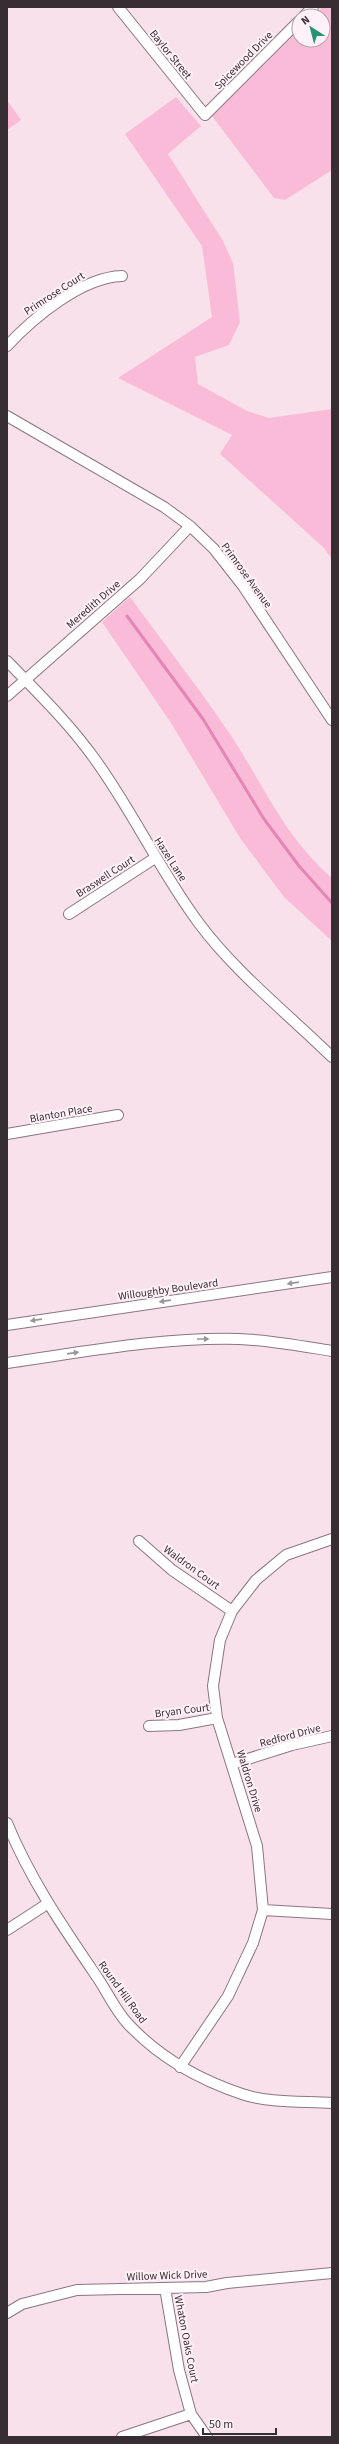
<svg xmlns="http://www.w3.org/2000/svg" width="339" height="2444" viewBox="0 0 339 2444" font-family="'Source Sans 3',sans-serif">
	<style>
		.green { fill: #fabbd9 }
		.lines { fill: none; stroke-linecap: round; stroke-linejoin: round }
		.stream { stroke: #e386b5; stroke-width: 3 }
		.minor-casing { stroke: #8a767f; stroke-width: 12 }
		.minor { stroke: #fff; stroke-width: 10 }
		.oneway { fill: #9a9698 }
		.labels { text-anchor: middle; stroke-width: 4; stroke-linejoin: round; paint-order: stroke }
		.street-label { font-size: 11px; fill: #362e32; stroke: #fff1f7 }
	</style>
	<rect width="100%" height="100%" fill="#f8e1eb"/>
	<path class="green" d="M322 7H332V170L285 200 274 198 212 116 299 30V40H323V16H313Z
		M176 97 201 126 168 154 223 241 233 263 240 322 229 345 195 357 198 384 247 411 269 418 332 409V559L323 547 220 454 232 435 118 378 212 317 202 246 125 134Z
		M7 100 21 120 7 130Z
		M130 597C164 644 200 689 232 737 265 788 285 837 332 878V941L284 897 240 838 171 723 102 622Z"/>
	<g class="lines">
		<path class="stream" d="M127 616 203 719 264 819 299 866 332 903"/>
		<defs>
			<path id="minor" d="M118 7 205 115 299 21
				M304 16 313 7
				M7 346C33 318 82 277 122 276
				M7 416 164 507 190 526 214 549 243 586 332 720
				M7 661C37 692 68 722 94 758 132 810 159 869 198 922 234 971 288 1014 332 1057
				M7 696 140 579 190 526
				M69 914 155 858
				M7 1134 118 1115
				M7 1325 332 1277
				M7 1363C84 1352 161 1337 239 1339 270 1340 301 1346 332 1351
				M139 1541 172 1570 232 1611
				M149 1726 179 1725 217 1718
				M232 1764 292 1745 332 1736
				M7 1823C30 1879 63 1927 97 1977 108 1993 117 2014 131 2027 162 2059 200 2080 242 2094 267 2103 305 2101 332 2103
				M263 1910 332 1914
				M7 1930 47 1904
				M180 2067 228 1996 253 1943 263 1910 257 1846 217 1718 213 1686 220 1640 232 1611 256 1580 286 1555 332 1539
				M165 2288 179 2370 191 2414 207 2437
				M7 2313 22 2304 77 2290 206 2287 227 2283 332 2273
				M122 2437 191 2414"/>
		</defs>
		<use href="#minor" class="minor-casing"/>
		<use href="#minor" class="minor"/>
	</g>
	<defs><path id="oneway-solid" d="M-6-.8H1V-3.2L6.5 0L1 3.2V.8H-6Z"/></defs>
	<g class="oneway">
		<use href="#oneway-solid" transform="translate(293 1283) rotate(172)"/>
		<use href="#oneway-solid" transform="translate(165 1301) rotate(172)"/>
		<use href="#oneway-solid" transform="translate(36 1320) rotate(172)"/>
		<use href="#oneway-solid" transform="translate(203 1339)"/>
		<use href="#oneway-solid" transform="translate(73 1353) rotate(-8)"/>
	</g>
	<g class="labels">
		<g class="street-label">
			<text transform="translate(171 54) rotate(51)" y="4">Baylor Street</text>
			<text transform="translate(243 60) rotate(-45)" y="4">Spicewood Drive</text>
			<text transform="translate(54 293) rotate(-33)" y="4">Primrose Court</text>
			<text transform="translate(247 575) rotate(54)" y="4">Primrose Avenue</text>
			<text transform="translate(93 604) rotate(-41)" y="4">Meredith Drive</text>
			<text transform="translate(171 859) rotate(57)" y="4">Hazel Lane</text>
			<text transform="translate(105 876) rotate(-33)" y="4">Braswell Court</text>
			<text transform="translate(61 1113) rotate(-10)" y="4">Blanton Place</text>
			<text transform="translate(168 1289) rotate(-8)" y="4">Willoughby Boulevard</text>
			<text transform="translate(192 1567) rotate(36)" y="4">Waldron Court</text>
			<text transform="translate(182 1710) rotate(-7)" y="4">Bryan Court</text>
			<text transform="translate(290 1735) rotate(-15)" y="4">Redford Drive</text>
			<text transform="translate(250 1781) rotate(73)" y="4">Waldron Drive</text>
			<text transform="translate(123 1992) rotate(54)" y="4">Round Hill Road</text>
			<text transform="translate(167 2275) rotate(-2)" y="4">Willow Wick Drive</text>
			<text transform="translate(187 2339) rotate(79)" y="4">Whaton Oaks Court</text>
		</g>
	</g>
	<rect width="339" height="2444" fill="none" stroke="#362e32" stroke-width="16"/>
	<g transform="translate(311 28) rotate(324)"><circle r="19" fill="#fff1f7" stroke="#afa3a8"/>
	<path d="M0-3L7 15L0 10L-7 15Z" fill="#269475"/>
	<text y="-6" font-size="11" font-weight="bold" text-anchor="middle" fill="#362e32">N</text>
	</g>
	<path d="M203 2428v6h73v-6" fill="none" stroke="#362e32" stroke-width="2"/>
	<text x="209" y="2428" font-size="12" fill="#362e32" stroke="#fff1f7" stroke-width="3" paint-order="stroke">50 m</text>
</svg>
